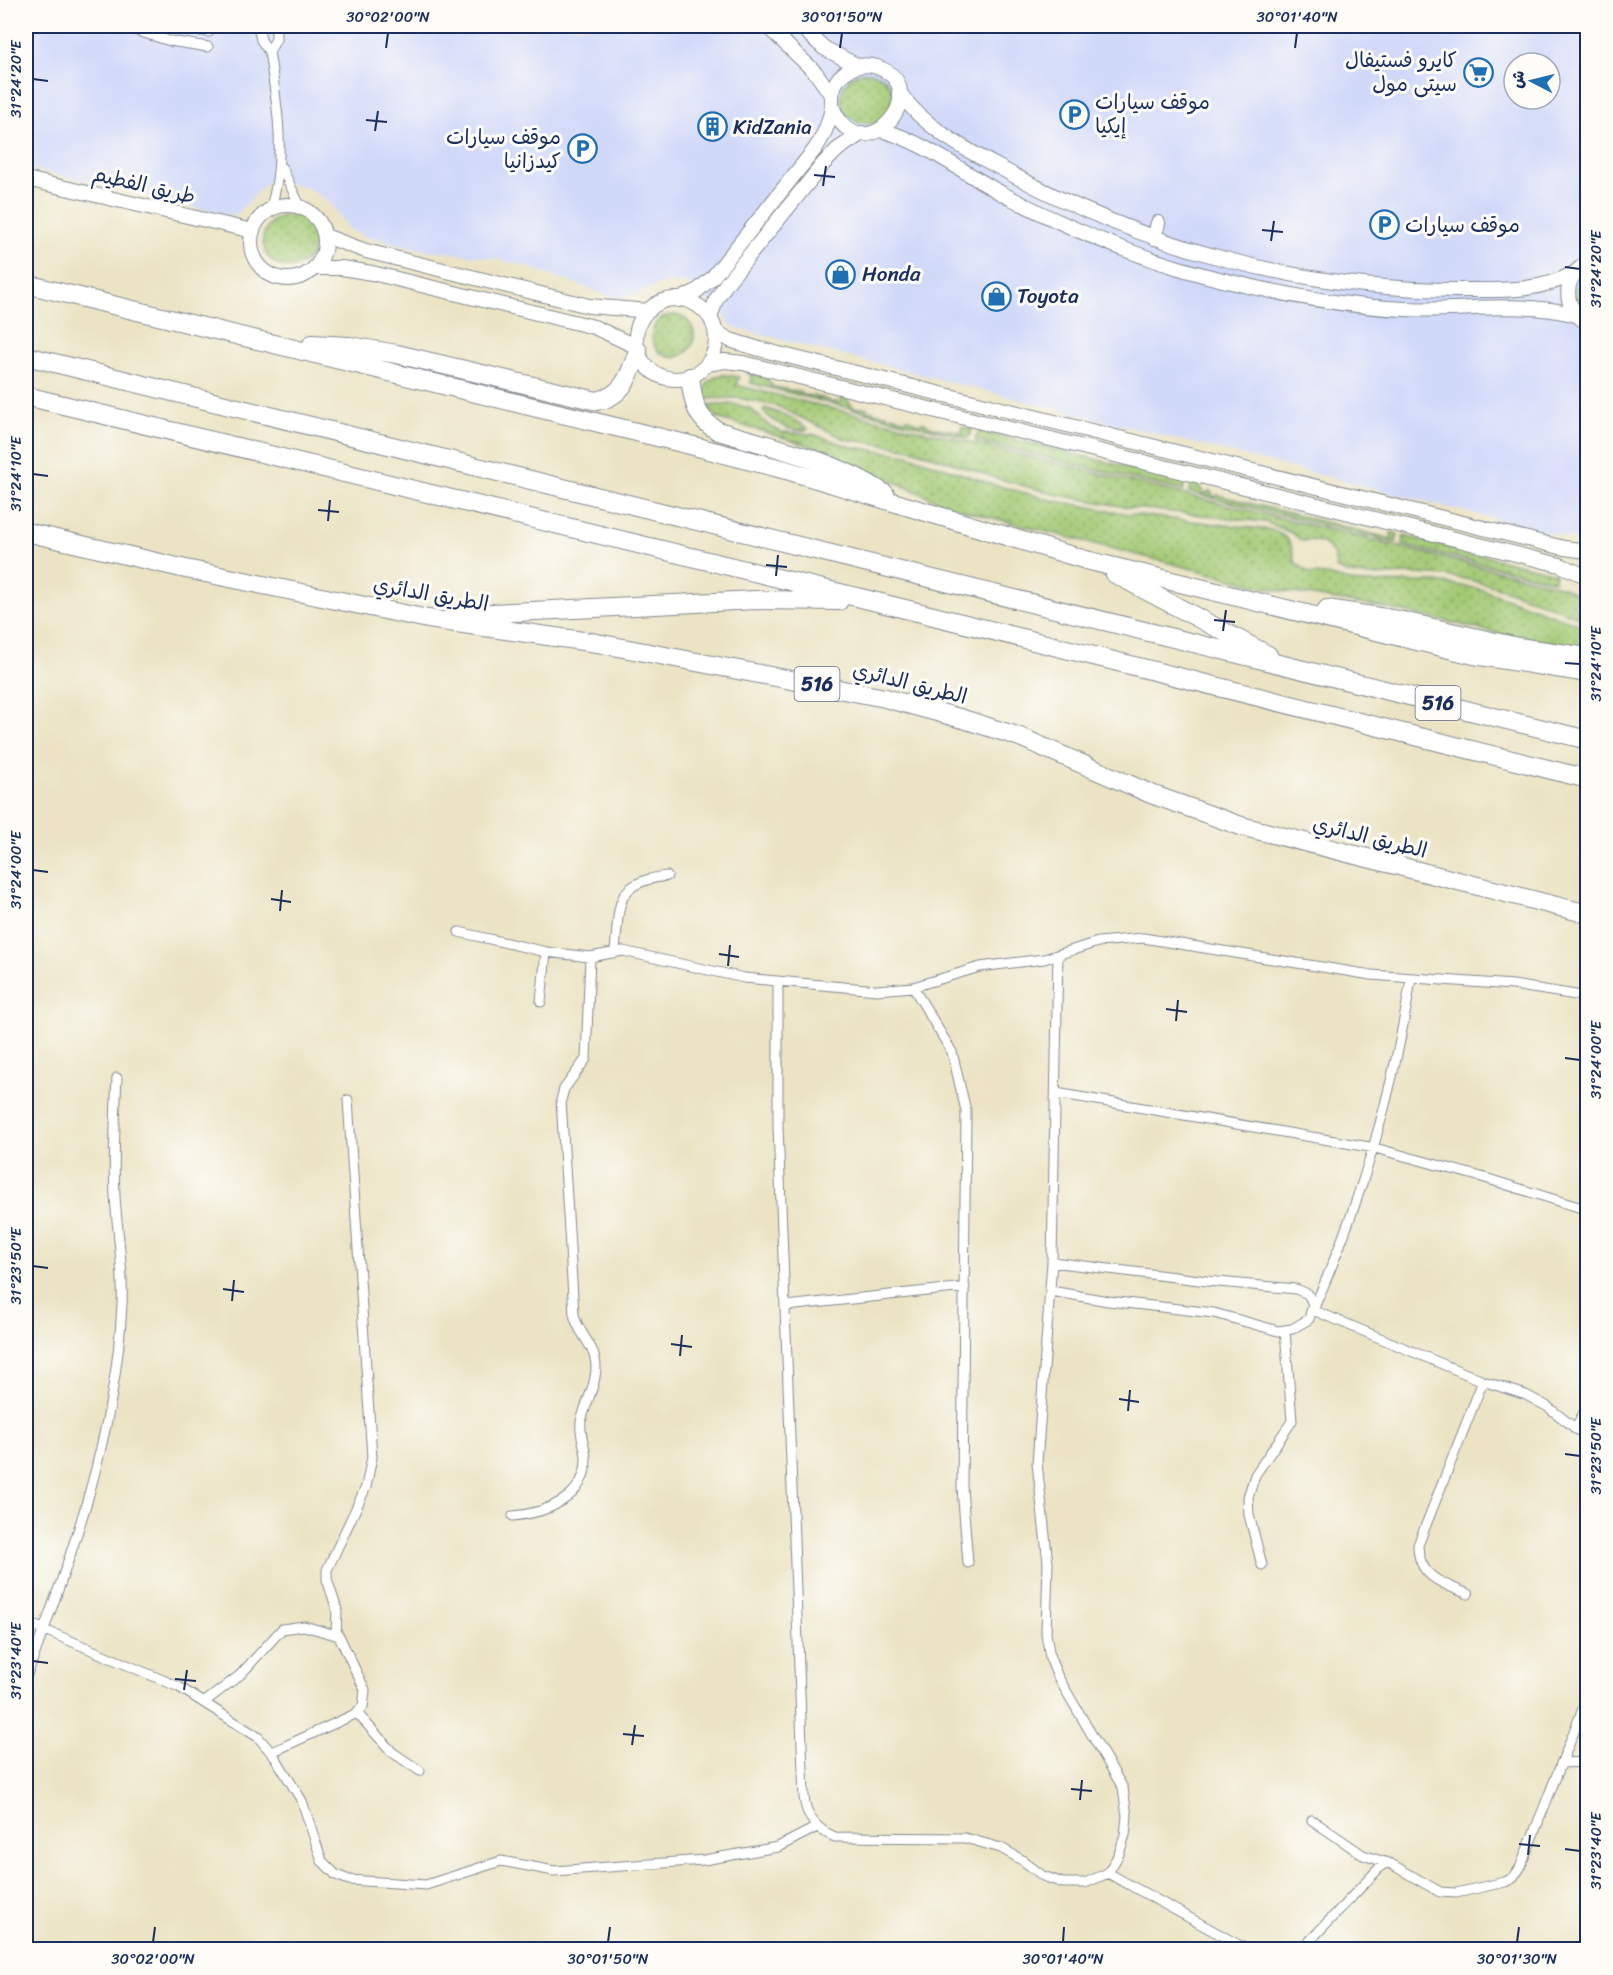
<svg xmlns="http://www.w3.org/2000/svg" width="1613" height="1975" viewBox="0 0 1613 1975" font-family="Sriracha,'Playpen Sans Arabic',sans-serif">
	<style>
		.built { fill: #d1d9f9; fill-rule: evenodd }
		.garden { fill: url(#garden-dots); stroke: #5f7c68; stroke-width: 1.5 }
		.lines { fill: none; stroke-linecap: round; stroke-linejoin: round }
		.street-casing { stroke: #838990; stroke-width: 11 }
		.secondary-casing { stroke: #838990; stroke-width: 16 }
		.highway-casing { stroke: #838990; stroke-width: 20 }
		.street { stroke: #fff; stroke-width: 9 }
		.secondary { stroke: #fff; stroke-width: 14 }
		.highway { stroke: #fff; stroke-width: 18 }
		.ticks { fill: none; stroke: #1b2f5e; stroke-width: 2 }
		.labels { text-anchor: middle; stroke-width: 6; stroke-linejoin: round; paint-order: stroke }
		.shield { fill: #fdfcf7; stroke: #5f6c8c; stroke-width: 1.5 }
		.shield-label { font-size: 20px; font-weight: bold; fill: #1b2f5e }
		.poi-label { font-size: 21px; fill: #1b2f5e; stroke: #fdfcf7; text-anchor: start }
		.street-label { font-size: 21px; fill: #1b2f5e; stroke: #fdfcf7 }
		.neatline { fill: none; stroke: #1b2f5e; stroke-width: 2 }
		.ticks-label { font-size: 15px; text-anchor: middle; fill: #1b2f5e }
	</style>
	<defs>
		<pattern id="garden-dots" width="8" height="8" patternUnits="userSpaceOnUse" patternTransform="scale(1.5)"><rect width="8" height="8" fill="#a3c973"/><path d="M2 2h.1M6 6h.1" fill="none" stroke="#84a462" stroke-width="1.8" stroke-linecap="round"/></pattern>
	</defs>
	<rect width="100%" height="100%" fill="#fdfcf7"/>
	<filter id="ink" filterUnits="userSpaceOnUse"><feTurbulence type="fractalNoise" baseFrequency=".0167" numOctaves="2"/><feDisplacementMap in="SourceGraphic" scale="12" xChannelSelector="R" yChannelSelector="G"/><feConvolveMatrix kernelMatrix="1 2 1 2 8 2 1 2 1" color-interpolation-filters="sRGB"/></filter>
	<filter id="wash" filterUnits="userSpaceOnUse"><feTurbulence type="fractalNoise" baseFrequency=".008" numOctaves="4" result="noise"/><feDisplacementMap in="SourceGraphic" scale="24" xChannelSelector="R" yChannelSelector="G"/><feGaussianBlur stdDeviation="1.35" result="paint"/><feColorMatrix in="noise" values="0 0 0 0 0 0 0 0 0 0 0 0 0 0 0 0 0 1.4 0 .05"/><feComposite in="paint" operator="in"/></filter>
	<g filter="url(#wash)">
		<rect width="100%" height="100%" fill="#ebe3c3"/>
		<path class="built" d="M26 26H1587V538L1579 540 739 329 730 325 724 315 687 283 666 282 635 295 613 297 525 266 493 258 420 249 363 236 350 230 329 202 306 187 269 180 237 214 226 215 26 167ZM1514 63H1550V99H1514Z"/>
		<path class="garden" d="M841 98a26 26 0 1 1 52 0a26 26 0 1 1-52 0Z
			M263 241a26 26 0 1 1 52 0a26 26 0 1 1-52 0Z
			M1587 270V316C1570 298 1570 288 1587 270Z
			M652 336a21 21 0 1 1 42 0a21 21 0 1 1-42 0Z
			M745 372 767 378 773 387C783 387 791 392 801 392L803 395 816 396 818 399 821 397 833 403 836 401 838 404 841 402 840 397 846 398 854 408H867L869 412 872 410 874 413 887 414 889 417 892 415 904 420 907 418 919 424 922 422 935 428 957 431 959 434 962 432V427L972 429 970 436 967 438 750 383 751 375Z
			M725 375 739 377 736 385 1564 587 1581 597 1573 604 1580 613 1587 607V620C1545 605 1504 586 1460 578 1441 575 1422 574 1404 574 1380 575 1358 580 1336 568 1336 549 1322 537 1302 541L1292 533 1265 522 1126 507 1054 494 999 479 912 449 845 439 777 406 737 398 704 399 707 383 716 376Z
			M733 404 750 408 769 426 781 432 812 434 852 447 908 455 992 484 1051 500 1129 514 1272 530C1294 540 1289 543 1296 563L1311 574 1326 575 1358 583 1437 582 1480 589 1587 627V648L1519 638 1396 610 1271 589 954 508 818 448 718 418 706 406Z
			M765 408 792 418 808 429C792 434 774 423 763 411Z
			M979 431 1185 481 1183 491 975 440Z
			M1191 483 1198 484 1204 494 1210 491 1214 497 1218 495 1392 539 1391 532 1398 534 1396 543 1189 492Z
			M1404 536 1555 573 1554 581 1402 545Z"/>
	</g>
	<g filter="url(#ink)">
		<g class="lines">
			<defs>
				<path id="street" d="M121 26 170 41 208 47
					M171 26 209 32
					M258 26 261 40 269 52C277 101 287 162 270 209
					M269 52 276 39V26
					M282 168 300 206
					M459 932 546 952 590 957 623 951 744 978 877 990 913 987 980 967 1044 959 1098 942 1143 938 1371 975 1513 985 1588 997
					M615 950C620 905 613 882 667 876
					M1411 979C1393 1095 1361 1203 1313 1310L1483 1381 1526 1395 1548 1407 1588 1438
					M778 983V1127L804 1797C806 1817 817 1830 835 1837L965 1838 1001 1848 1022 1860 1043 1876 1063 1883H1085L1108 1873 1119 1854 1125 1835 1127 1816 1123 1788 1058 1677 1050 1658 1046 1633 1048 1563 1037 1463 1052 1262 1058 955
					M913 987 952 1052 966 1111 962 1488 968 1563
					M541 1002 546 952
					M1056 1093 1375 1148 1485 1178 1588 1210
					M1051 1291 1108 1301 1214 1313 1278 1331 1292 1329 1309 1319 1313 1304 1308 1294 1296 1289 1207 1281 1052 1262
					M786 1306 965 1287
					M1575 1429 1588 1405
					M513 1516C546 1513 586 1498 586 1459 586 1446 579 1435 581 1422 585 1403 600 1379 595 1359 592 1342 577 1332 574 1314L561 1100 564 1089 586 1059 590 957
					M1262 1565 1249 1515 1248 1497 1255 1475 1292 1421 1285 1331
					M1468 1594C1443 1584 1418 1577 1418 1545L1483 1381
					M26 1622 179 1687 258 1737 275 1757 302 1801 322 1861 336 1875 349 1880 426 1885 501 1861 554 1871 704 1860 778 1847 817 1827
					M336 1634 337 1610 327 1579V1570L366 1487 372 1457 348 1100
					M26 1677C72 1557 116 1434 122 1304 124 1268 117 1232 115 1196 113 1156 115 1117 117 1078
					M206 1701 240 1675 282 1629 304 1626 339 1636 365 1690 363 1707 353 1715 272 1752
					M357 1713 392 1752 420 1771
					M1561 1763 1588 1762
					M1312 1820 1363 1855 1391 1864 1440 1892 1456 1893 1505 1882 1513 1878 1520 1868 1588 1696
					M1108 1873 1248 1950
					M1301 1950 1385 1862"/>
				<path id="secondary" d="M767 26 816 73 832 96
					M800 26 824 48 858 66
					M899 92C924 128 967 150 1004 170 1144 247 1299 290 1459 290 1499 290 1538 293 1574 273
					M881 130C925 142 962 172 1001 193 1065 227 1133 256 1203 275 1269 292 1336 306 1404 309 1460 312 1521 300 1576 315
					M26 179 253 231
					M251 242a37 37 0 1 1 74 0a37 37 0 1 1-74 0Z
					M325 236 366 251 589 306 649 311
					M1154 238 1158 223
					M1588 263C1561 276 1562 310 1588 323
					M315 268H342L372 273 594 327 637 347
					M636 339a40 40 0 1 1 80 0a40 40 0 1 1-80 0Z
					M679 300 697 291 712 278 815 149C822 139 827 128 830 116 833 107 831 98 833 89 839 71 859 61 877 67 939 88 861 180 832 106
					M710 318 716 300 726 284 824 163 838 149 862 133
					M715 331 730 340 759 349 1564 548 1588 551
					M707 364 725 361 743 363 1560 565 1588 577"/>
				<path id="highway" d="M26 284 686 444 786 470 1086 560 1474 655 1588 673
					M312 344 349 346 397 354 597 401C624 396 630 374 638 351
					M26 356 1588 740
					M690 377C693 401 695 418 718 431 775 448 835 460 885 494
					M26 396 873 601 1588 779
					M26 532 186 569 428 619 597 643 885 698 963 719 1020 737 1151 794 1241 826 1588 914
					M1115 574 1268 655
					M1327 609 1398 620 1518 647 1588 657
					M453 615 755 600 839 601"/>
			</defs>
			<use href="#street" class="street-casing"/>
			<use href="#secondary" class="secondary-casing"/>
			<use href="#highway" class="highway-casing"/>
			<use href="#street" class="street"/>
			<use href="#secondary" class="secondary"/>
			<use href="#highway" class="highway"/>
		</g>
	</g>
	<path class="ticks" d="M386 48 388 33M840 48 842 33M1295 48 1297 33M33 79 48 81M366 120 387 122M375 131 378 111M814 175 835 177M823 186 826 166M1262 230 1283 232M1271 241 1274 221M1565 267 1580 269M33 474 48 476M318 510 339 512M328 521 330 500M766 565 787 567M776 576 778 555M1214 620 1235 622M1223 631 1226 610M1565 663 1580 664M33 870 48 872M271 899 291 902M280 911 282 890M719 954 739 957M728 966 730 945M1166 1009 1187 1012M1176 1021 1178 1000M1565 1058 1580 1060M33 1266 48 1268M223 1289 244 1292M232 1301 234 1280M671 1344 692 1347M680 1356 682 1335M1119 1399 1139 1402M1128 1411 1130 1390M1565 1454 1580 1456M33 1661 48 1663M175 1679 196 1681M184 1690 187 1670M623 1734 644 1736M632 1745 635 1725M1071 1789 1092 1791M1080 1800 1082 1780M1519 1844 1540 1846M1565 1849 1580 1851M1528 1855 1530 1835M153 1942 155 1927M608 1942 610 1927M1063 1942 1064 1927M1517 1942 1519 1927"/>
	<defs>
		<symbol id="supermarket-ring" viewBox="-11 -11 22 22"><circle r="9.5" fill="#fdfcf7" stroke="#1f6fb2" stroke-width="1.5"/><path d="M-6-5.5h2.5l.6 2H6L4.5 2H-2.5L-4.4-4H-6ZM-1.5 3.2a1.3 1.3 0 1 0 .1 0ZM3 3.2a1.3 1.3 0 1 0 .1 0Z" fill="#1f6fb2"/></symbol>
		<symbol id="parking-ring" viewBox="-11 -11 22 22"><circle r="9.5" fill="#fdfcf7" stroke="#1f6fb2" stroke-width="1.5"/><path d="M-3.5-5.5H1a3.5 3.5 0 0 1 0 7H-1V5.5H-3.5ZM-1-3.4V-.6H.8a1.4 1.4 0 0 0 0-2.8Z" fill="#1f6fb2"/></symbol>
		<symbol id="building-ring" viewBox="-11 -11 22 22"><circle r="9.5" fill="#fdfcf7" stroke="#1f6fb2" stroke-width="1.5"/><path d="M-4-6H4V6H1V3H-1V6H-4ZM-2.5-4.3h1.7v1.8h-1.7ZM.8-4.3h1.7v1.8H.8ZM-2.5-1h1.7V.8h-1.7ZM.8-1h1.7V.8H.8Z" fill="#1f6fb2"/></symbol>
		<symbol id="shop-ring" viewBox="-11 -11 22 22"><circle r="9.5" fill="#fdfcf7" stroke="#1f6fb2" stroke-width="1.5"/><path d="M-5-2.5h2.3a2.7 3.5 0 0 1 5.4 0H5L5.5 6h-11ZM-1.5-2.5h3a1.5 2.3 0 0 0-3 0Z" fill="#1f6fb2"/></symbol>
	</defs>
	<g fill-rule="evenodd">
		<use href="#supermarket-ring" x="1462" y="56" width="33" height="33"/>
		<use href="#parking-ring" x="1058" y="98" width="33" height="33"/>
		<use href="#building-ring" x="696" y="110" width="33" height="33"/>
		<use href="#parking-ring" x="566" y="132" width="33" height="33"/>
		<use href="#parking-ring" x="1368" y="208" width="33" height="33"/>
		<use href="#shop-ring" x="824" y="258" width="33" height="33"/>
		<use href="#shop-ring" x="980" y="280" width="33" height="33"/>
	</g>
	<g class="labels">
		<g class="shield">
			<rect x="794.5" y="667" width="45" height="34" rx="4.5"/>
			<rect x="1415.5" y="686" width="45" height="34" rx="4.5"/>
		</g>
		<g class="shield-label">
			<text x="817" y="691">516</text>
			<text x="1438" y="710">516</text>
		</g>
		<g class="poi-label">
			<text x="1457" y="67" text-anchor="end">كايرو فستيفال<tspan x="1457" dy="24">سيتى مول</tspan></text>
			<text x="1095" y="109">موقف سيارات<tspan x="1095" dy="24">إيكيا</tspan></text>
			<text x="733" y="134">KidZania</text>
			<text x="561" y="144" text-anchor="end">موقف سيارات<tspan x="561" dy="24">كيدزانيا</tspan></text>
			<text x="1405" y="232">موقف سيارات</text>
			<text x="862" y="281">Honda</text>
			<text x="1017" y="303">Toyota</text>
		</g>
		<g class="street-label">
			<text transform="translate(144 185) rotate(13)" y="7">طريق الفطيم</text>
			<text transform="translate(431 594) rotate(10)" y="7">الطريق الدائري</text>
			<text transform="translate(910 683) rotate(14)" y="7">الطريق الدائري</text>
			<text transform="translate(1370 837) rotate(14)" y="7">الطريق الدائري</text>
		</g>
	</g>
	<rect width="1613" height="1975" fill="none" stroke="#fdfcf7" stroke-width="66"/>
	<g transform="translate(1532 81) rotate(277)"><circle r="28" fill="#fdfcf7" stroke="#a3aaba" stroke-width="1.5"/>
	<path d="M0-4.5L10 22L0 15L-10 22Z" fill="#1f6fb2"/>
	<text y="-9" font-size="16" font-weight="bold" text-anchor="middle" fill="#1b2f5e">ش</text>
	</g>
	<rect x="33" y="33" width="1547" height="1909" class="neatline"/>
	<g class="ticks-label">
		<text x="388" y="22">30°02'00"N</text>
		<text x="842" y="22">30°01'50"N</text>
		<text x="1297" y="22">30°01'40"N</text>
		<text transform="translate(16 79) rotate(-90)" y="5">31°24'20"E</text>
		<text transform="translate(1596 269) rotate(-90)" y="5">31°24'20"E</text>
		<text transform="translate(16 474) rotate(-90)" y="5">31°24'10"E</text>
		<text transform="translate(1596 664) rotate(-90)" y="5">31°24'10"E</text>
		<text transform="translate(16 870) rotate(-90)" y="5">31°24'00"E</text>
		<text transform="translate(1596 1060) rotate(-90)" y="5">31°24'00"E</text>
		<text transform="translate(16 1266) rotate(-90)" y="5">31°23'50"E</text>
		<text transform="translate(1596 1456) rotate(-90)" y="5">31°23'50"E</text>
		<text transform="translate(16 1661) rotate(-90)" y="5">31°23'40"E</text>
		<text transform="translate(1596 1851) rotate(-90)" y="5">31°23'40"E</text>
		<text x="153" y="1964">30°02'00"N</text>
		<text x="608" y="1964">30°01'50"N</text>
		<text x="1063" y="1964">30°01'40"N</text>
		<text x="1517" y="1964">30°01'30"N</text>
	</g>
</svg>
